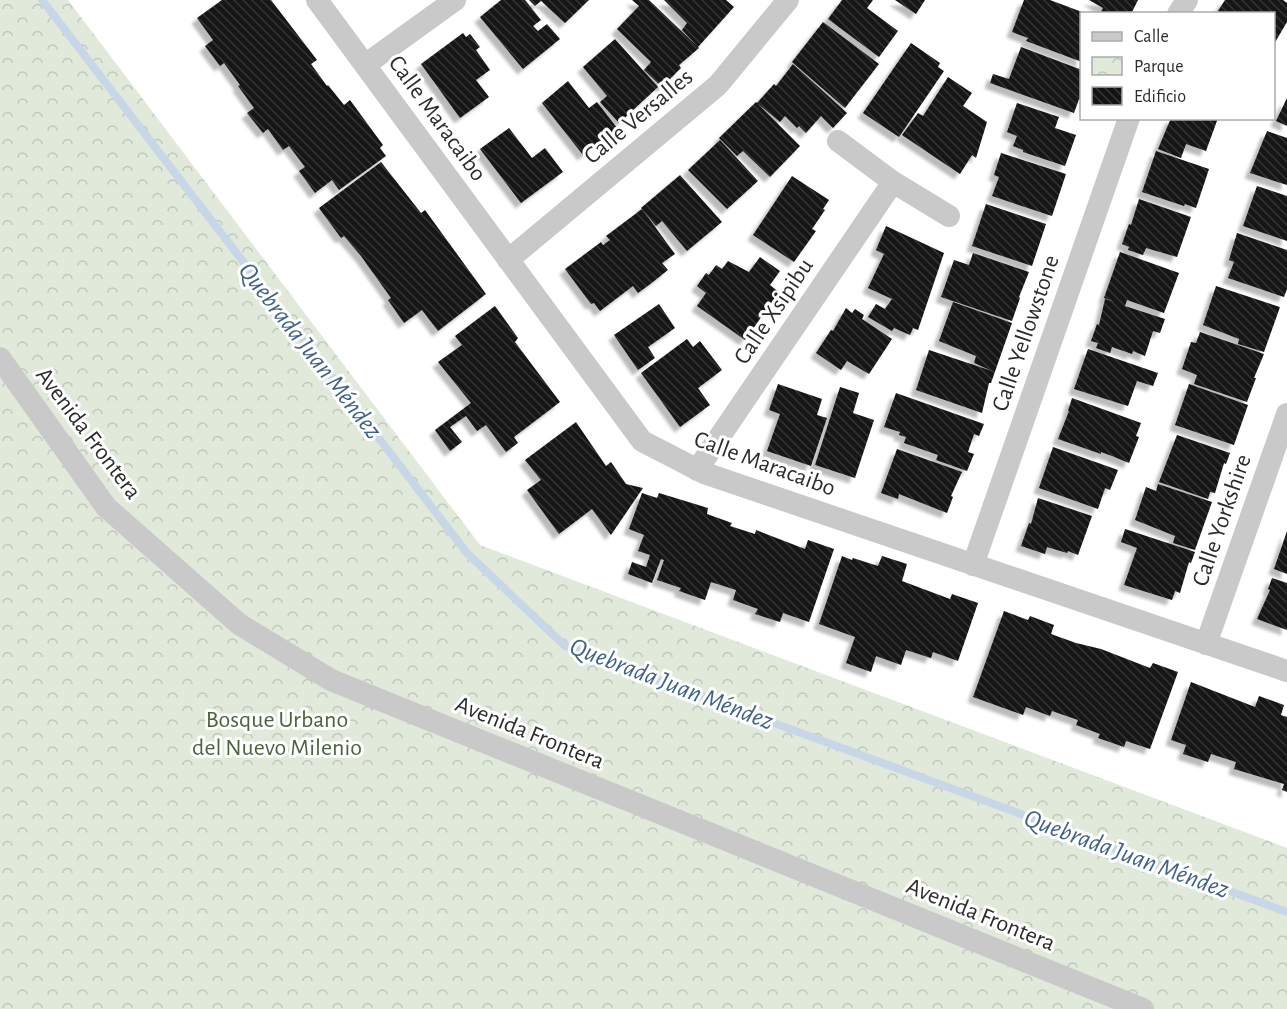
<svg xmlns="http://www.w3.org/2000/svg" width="1287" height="1009" viewBox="0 0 1287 1009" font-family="'Alegreya Sans',sans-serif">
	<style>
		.park { fill: url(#park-crowns) }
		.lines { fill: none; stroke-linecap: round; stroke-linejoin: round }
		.stream { stroke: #c7d7e8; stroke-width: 8 }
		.building { fill: url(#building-back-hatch); filter: url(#shadow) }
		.street { stroke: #c9c9c9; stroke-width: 22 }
		.labels { text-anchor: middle; stroke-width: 6; stroke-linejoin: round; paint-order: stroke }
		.street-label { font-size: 24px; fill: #2c2c2c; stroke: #fff }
		.park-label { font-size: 24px; fill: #4a653d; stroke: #fff }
		.water-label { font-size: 26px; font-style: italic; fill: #406389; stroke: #fff }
	</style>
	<defs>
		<pattern id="park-crowns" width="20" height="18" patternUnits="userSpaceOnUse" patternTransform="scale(1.5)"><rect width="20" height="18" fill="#e0e9da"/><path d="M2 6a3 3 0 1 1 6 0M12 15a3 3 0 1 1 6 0" fill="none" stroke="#c0c8bb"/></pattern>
		<pattern id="building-back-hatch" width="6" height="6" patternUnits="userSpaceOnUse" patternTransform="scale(1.5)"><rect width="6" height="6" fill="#131313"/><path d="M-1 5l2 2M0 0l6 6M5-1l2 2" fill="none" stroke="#363636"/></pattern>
		<filter id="shadow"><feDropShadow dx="-5.5" dy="5.5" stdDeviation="1.5" flood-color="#0004"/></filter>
	</defs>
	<rect width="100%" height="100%" fill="#fff"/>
	<path class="park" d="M0 0H68L480 545 1287 848V1009H0Z"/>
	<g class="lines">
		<path class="stream" d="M42 0 467 553 565 646 1287 912"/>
	</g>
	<path class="building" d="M222 0H271L317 60 311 64 327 86 328 85 344 105 350 100 383 145 380 148 386 156 339 190 332 180 315 193 299 171 305 167 289 146 283 150 268 129 263 133 247 113 254 108 238 86 240 85 224 63 220 66 205 46 213 40 197 18Z
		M501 0H525L541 20 533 26 538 31 547 24 560 39 523 69 480 17Z
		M529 0H589L565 23 541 1 535 6Z
		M632 0H649L699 48 679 65 681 68 662 87 644 70 651 62 617 29 639 6Z
		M664 0H726L734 7 698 47 682 30 687 23Z
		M842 0H873L867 8 898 31 879 57 828 19Z
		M895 0H925L916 14Z
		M1024 0H1050L1082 12V62L1026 41 1028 38 1012 32Z
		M1089 0H1138L1131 14H1100L1103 8Z
		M1225 0H1283L1287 3V22L1274 44V14H1222L1218 11Z
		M823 22 879 64 845 108 792 62Z
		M463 33 466 37 470 34 480 47 476 50 490 70 476 80 489 97 460 118 421 64Z
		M615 39 658 87 619 123 600 102 607 96 583 67Z
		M911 43 940 63 938 67 944 71 899 137 863 113Z
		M1021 47 1082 70V100L1079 99 1074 113 990 83 993 74 1009 79Z
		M793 64 847 113 833 128 821 116 806 133 799 126 797 128 785 116 780 122 757 103 774 84 776 86Z
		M948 77 972 93 963 106 987 122 976 158 972 155 960 174 902 135 918 113 923 116Z
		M568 81 589 108 597 102 617 128 583 155 542 103Z
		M1287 98V126L1276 121Z
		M756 102 800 146 770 177 743 151 737 156 719 138Z
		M1017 103 1059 117 1055 128 1076 135 1065 166 1023 152V150L1013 146 1017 136 1007 132Z
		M1171 118H1218L1206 151 1186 144 1181 158 1158 149Z
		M509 128 532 158 545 148 563 172 521 203 480 149Z
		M1267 131 1287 138V185L1250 173Z
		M720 140 758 181 727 209 688 170Z
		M1156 151 1209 169 1196 208 1185 204 1184 206 1142 192Z
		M1001 153 1066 174 1052 216 992 196 999 177 994 175Z
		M381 162 421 213 425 210 486 294 438 331 422 310 404 323 388 300 391 298 361 256 344 236 341 238 319 208Z
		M680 175 722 222 687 251 662 221 656 226 641 208Z
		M792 176 829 200 823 209 825 210 812 229 816 231 794 262 753 235Z
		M1257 186 1287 196V241L1243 226Z
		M1139 199 1191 217 1177 257 1146 248 1143 255 1128 250 1129 247 1122 244 1129 224 1131 225Z
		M986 204 1046 224 1032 266 972 246Z
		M642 209 675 254 662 263 668 270 649 285 638 293 633 286 600 311 594 303 591 304 565 269 601 242 613 260 603 245 610 240 606 236Z
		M886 226 944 253 918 330 913 328 910 335 894 328 892 331 868 317 876 304 885 309 892 299 868 288 884 254 876 250Z
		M1237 233 1287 250V289L1284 297 1228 278 1234 262 1229 260Z
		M1120 252 1179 273 1164 313 1127 300 1125 306 1165 319 1160 333 1153 331 1145 356 1133 351 1132 354 1112 347 1110 353 1096 348 1098 343 1091 341 1097 324 1099 325 1105 299 1115 302 1104 298Z
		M973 253 1029 272 1019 297 1020 298 1012 321 941 297 954 260 969 265Z
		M760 257 780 271 770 285 779 292 745 340 697 306 706 293 697 286 706 273 709 275 716 265 722 269 728 261 749 272Z
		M1216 286 1280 307 1264 352 1238 344 1239 339 1203 325Z
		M953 302 1012 323 991 383H989L982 413 916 390 929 350 992 371 974 363 976 356 939 341Z
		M659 304 675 328 648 347 655 358 638 370 614 335Z
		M495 306 518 338 515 342 560 402 514 437 518 443 506 452 486 425 477 431 466 416 450 427 462 442 450 451 435 430 471 403 438 362 462 345 455 336Z
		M846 308 852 313 855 309 864 315 862 319 892 339 869 374 847 361 841 370 816 353 831 330 833 331Z
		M1200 332 1264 354 1254 378H1256L1247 402 1194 384 1197 375 1182 369 1191 342 1196 343Z
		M687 339 693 347 700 341 722 370 698 388 710 405 680 427 641 373Z
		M1088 349 1158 373 1153 386 1137 381 1128 406 1074 389Z
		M778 384 822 399 817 415 827 418 811 466 767 451 780 414 769 410Z
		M1189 384 1248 405 1234 445 1175 425Z
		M840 387 859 393 853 413 874 420 855 478 815 465Z
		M896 393 984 424 979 436 974 434 968 452 974 454 967 471 936 460 938 455 904 443 906 437 899 435 900 432 884 427Z
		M1072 398 1141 423 1136 436 1139 437 1129 463 1112 456 1101 452V454L1058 439 1069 411H1068Z
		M576 422 606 466 611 462 626 484 643 488 611 535 592 509 559 534 527 490 541 480 525 460Z
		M1177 435 1230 453 1226 464 1224 463 1215 493 1210 492 1208 499 1159 482Z
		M1053 447 1118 470 1110 490 1105 488 1098 509 1039 488Z
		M897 449 962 472 951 496 953 497 947 513 899 494 898 499 881 493Z
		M1158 484 1212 502 1195 550 1173 543 1175 536 1135 520 1146 487 1156 491Z
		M642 493 657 498 659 493 708 508 707 514 732 523 730 526 755 534 756 530 805 549 808 540 834 549 809 622 783 613 780 622 755 614 758 609 733 600 736 590 711 582 705 600 679 591 681 588 657 580 664 560 661 559 652 583 628 574 632 562 646 567 650 555 638 551 644 535 629 529Z
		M1038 498 1092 516 1078 555 1068 551 1067 553 1047 547 1045 554 1021 546 1029 523 1031 524Z
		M1125 529 1195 552 1191 563 1189 562 1180 593 1175 591 1172 600 1124 585 1137 548 1121 542Z
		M1287 531V574L1274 569Z
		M842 556 852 560 853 558 878 566 882 556 907 564 902 581 950 599 952 594 978 603 958 661 933 652 931 658 906 650 901 665 876 656 871 672 846 663 855 637 819 624Z
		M1272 578 1287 583V630L1257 619 1270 590 1268 589Z
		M1004 611 1028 620 1030 616 1054 625 1051 634 1076 643 1101 649 1150 668 1153 663 1178 672 1150 749 1126 741 1124 747 1098 738 1100 734 1076 725 1078 720 1052 711 1050 716 1026 707 1023 715 973 697Z
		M1191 682 1255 707 1259 696 1284 705 1281 715 1287 717V792L1282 790 1284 784 1234 769 1236 762 1211 754 1208 762 1183 754 1186 745 1171 740Z"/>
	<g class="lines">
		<path class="street" d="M317 0 642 441 704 473 1287 671
			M1178 14 1187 0
			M365 65 455 0
			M838 141 893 182 949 216
			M508 260 718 85 788 0
			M0 358 106 507 239 624 331 680 1143 1009
			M697 470 893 182
			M973 565 1129 118
			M1206 644 1287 414"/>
	</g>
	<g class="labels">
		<g class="street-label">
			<text transform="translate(638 116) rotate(-40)" y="8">Calle Versalles</text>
			<text transform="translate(438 118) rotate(54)" y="8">Calle Maracaibo</text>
			<text transform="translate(773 311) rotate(-56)" y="8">Calle Xsipibu</text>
			<text transform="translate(1025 333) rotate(-71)" y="8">Calle Yellowstone</text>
			<text transform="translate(89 433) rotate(53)" y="8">Avenida Frontera</text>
			<text transform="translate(765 463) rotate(20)" y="8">Calle Maracaibo</text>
			<text transform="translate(1221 520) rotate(-71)" y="8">Calle Yorkshire</text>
			<text transform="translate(530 732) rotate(22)" y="8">Avenida Frontera</text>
			<text transform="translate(981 914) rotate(22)" y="8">Avenida Frontera</text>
		</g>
		<g class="park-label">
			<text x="277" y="727">Bosque Urbano<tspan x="277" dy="28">del Nuevo Milenio</tspan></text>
		</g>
		<g class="water-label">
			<text transform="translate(311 350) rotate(52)" y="9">Quebrada Juan Méndez</text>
			<text transform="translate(672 683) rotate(21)" y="9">Quebrada Juan Méndez</text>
			<text transform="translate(1127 853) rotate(20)" y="9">Quebrada Juan Méndez</text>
		</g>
	</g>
	<rect x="1080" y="12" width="195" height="108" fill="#ffffff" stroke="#ababab" stroke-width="1.5"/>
	<rect x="1092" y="32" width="30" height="9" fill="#c9c9c9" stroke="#ababab" stroke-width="1.5"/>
	<text x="1134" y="42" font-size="18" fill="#2c2c2c">Calle</text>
	<rect x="1092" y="57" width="30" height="18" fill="url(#park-crowns)" stroke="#ababab" stroke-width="1.5"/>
	<text x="1134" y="72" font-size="18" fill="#2c2c2c">Parque</text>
	<rect x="1092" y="87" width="30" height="18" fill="url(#building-back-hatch)" stroke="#ababab" stroke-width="1.5"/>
	<text x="1134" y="102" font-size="18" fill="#2c2c2c">Edificio</text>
</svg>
